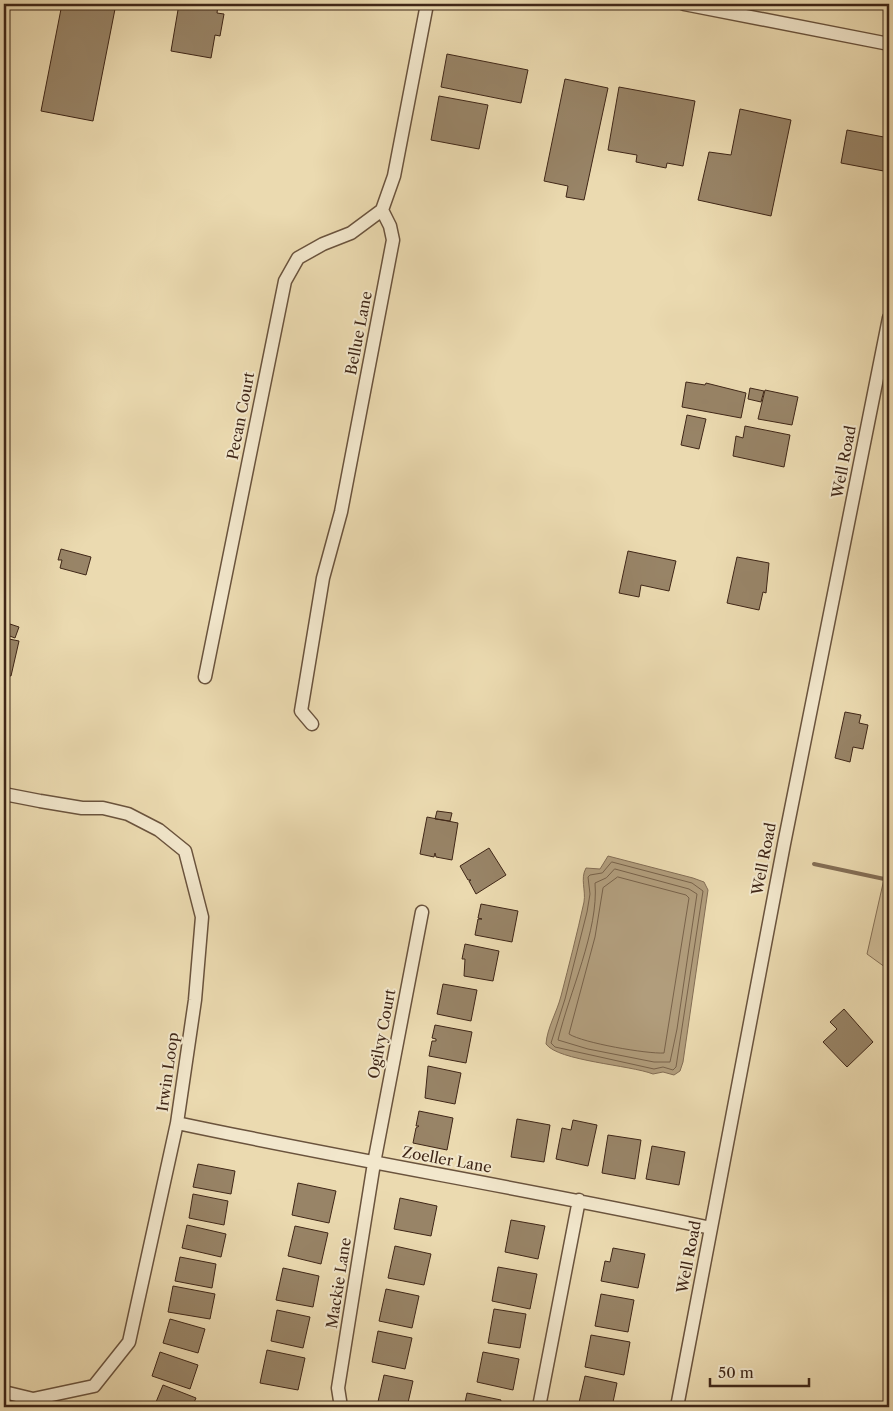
<svg xmlns="http://www.w3.org/2000/svg" width="893" height="1411" viewBox="0 0 893 1411" font-family="'Libre Caslon Text',serif">
	<style>
		.green { fill: #cebb96; stroke: #867056 }
		.water { fill: #b19d7c; stroke: #836d54 }
		.lines { fill: none; stroke-linecap: round; stroke-linejoin: round }
		.shore { stroke: #78624a; stroke-width: 1 }
		.stream { stroke: #836d54; stroke-width: 4 }
		.building { fill: #988467; stroke: #3f2617 }
		.minor-casing { stroke: #6a533d; stroke-width: 15 }
		.minor { stroke: #f2e7cc; stroke-width: 12 }
		.labels { text-anchor: middle; stroke-width: 4; stroke-linejoin: round; paint-order: stroke }
		.street-label { font-size: 15px; fill: #3f2617; stroke: #f2e7cc }
	</style>
	<rect width="100%" height="100%" fill="#ebdab0"/>
	<filter id="stains"><feTurbulence type="fractalNoise" baseFrequency=".004" numOctaves="4"/><feColorMatrix values="0 0 0 0 .2 0 0 0 0 .09 0 0 0 0 .02 0 0 0 .5 -.17"/></filter>
	<radialGradient id="worn" r=".72"><stop offset=".6" stop-color="#630" stop-opacity="0"/><stop offset="1" stop-color="#630" stop-opacity=".3"/></radialGradient>
	<path class="green" d="M889 857V970L867 954Z"/>
	<path class="water" d="M608 856 693 878 704 882 708 890 683 1062 680 1071 674 1075 663 1072 653 1074C630 1065 558 1061 546 1044 547 1028 557 1012 561 996 569 965 577 934 584 902 586 890 580 879 586 868L600 869Z"/>
	<g class="lines">
		<path class="shore" d="M612 862 692 883 703 891 676 1067 673 1070 663 1067 654 1069 555 1047 551 1043 565 999 587 912 590 894 588 877 590 875 602 873Z
			M615 869 689 889 697 894 677 1029 670 1062H654L588 1049 558 1040C569 993 599 930 595 883L606 878Z
			M618 877 686 895 689 898 664 1053C647 1054 583 1043 569 1034L595 937 603 888Z"/>
		<path class="stream" d="M814 864 889 880"/>
	</g>
	<path class="building" d="M62 4H116L93 121 41 111Z
		M179 4 218 5 217 13 224 14 220 36 215 35 211 58 171 51Z
		M447 54 528 70 521 103 441 87Z
		M565 79 608 88 584 200 566 197 568 186 544 181Z
		M619 87 695 101 683 166 667 163 666 168 636 162 637 155 608 150Z
		M439 96 488 105 479 149 431 140Z
		M740 109 791 120 771 216 698 200 709 152 731 155Z
		M847 130 889 138V172L841 163Z
		M686 382 705 385 706 383 746 393 741 418 682 407Z
		M750 388 764 391 761 402 748 399Z
		M765 390 798 397 792 425 758 419Z
		M687 415 706 419 699 449 681 445Z
		M745 426 790 435 784 467 733 456 736 436 743 438Z
		M61 549 91 557 86 575 60 568 62 560H58Z
		M628 551 676 561 669 591 641 585 639 597 619 593Z
		M737 557 769 563 766 593 763 592 759 610 727 603Z
		M10 624 19 627 15 638 7 635Z
		M4 638 19 641 11 676 4 675Z
		M845 712 861 715 859 723 868 725 863 749 853 747 850 762 835 758Z
		M437 811 452 813 450 821 435 819Z
		M427 817 458 823 452 860 436 857 435 853 434 857 420 854Z
		M489 848 506 875 476 894 469 881 471 880H468L460 866Z
		M481 904 518 911 512 942 475 935 478 919H482L478 918Z
		M465 944 499 951 493 981 464 976 465 959H462Z
		M443 984 477 990 471 1021 437 1014Z
		M844 1009 873 1042 847 1067 823 1042 837 1029 830 1022Z
		M435 1025 472 1032 466 1063 429 1056 432 1041H436V1039L432 1038Z
		M428 1066 461 1073 455 1104 425 1098Z
		M419 1111 453 1118 447 1150 413 1143 416 1128 419 1126H416Z
		M517 1119 550 1125 544 1162 511 1157Z
		M573 1120 597 1125 588 1166 556 1159 562 1128 571 1130Z
		M608 1135 641 1140 635 1179 602 1173Z
		M652 1146 685 1152 679 1185 646 1179Z
		M198 1164 235 1171 231 1194 193 1187Z
		M298 1183 336 1191 329 1223 292 1215Z
		M193 1194 228 1201 224 1225 189 1218Z
		M400 1198 437 1206 431 1236 394 1229Z
		M511 1220 545 1226 538 1259 505 1252Z
		M187 1225 226 1234 221 1257 182 1248Z
		M295 1226 328 1233 321 1264 288 1256Z
		M395 1246 431 1254 424 1285 388 1278Z
		M613 1248 645 1254 638 1288 601 1281 605 1261 610 1262Z
		M180 1257 216 1264 212 1288 175 1281Z
		M498 1267 537 1274 530 1309 492 1301Z
		M283 1268 319 1276 313 1307 276 1300Z
		M173 1286 215 1294 210 1319 168 1312Z
		M386 1289 419 1296 412 1328 379 1321Z
		M601 1294 634 1300 628 1332 595 1326Z
		M494 1309 526 1314 520 1348 488 1343Z
		M277 1310 310 1317 303 1348 271 1341Z
		M170 1319 205 1329 198 1353 163 1343Z
		M378 1331 412 1338 405 1369 372 1362Z
		M591 1335 630 1342 624 1375 585 1367Z
		M267 1350 305 1358 298 1390 260 1383Z
		M160 1352 198 1365 190 1389 152 1376Z
		M483 1352 519 1359 513 1390 477 1382Z
		M384 1375 413 1381 407 1407 377 1406Z
		M585 1376 617 1383 612 1407H578Z
		M163 1385 196 1398 192 1407H154Z
		M467 1393 501 1400 500 1407H464Z"/>
	<g class="lines">
		<defs>
			<path id="minor" d="M684 4 889 44
				M205 677 285 281 298 258 323 244 351 233 382 210
				M312 724 301 711 323 578 341 512 393 240 390 226 382 210 394 176 427 4
				M4 794 40 801 82 808H103L128 814 159 830 185 851 202 917 195 1000 177 1123 129 1342 94 1386 33 1399 4 1392
				M177 1123C355 1161 534 1190 711 1228
				M341 1407 338 1388 374 1163 422 912
				M539 1407 579 1200
				M677 1407 784 844 889 318"/>
		</defs>
		<use href="#minor" class="minor-casing"/>
		<use href="#minor" class="minor"/>
	</g>
	<g class="labels">
		<g class="street-label">
			<text transform="translate(359 333) rotate(-79)" y="5">Bellue Lane</text>
			<text transform="translate(241 416) rotate(-79)" y="5">Pecan Court</text>
			<text transform="translate(844 462) rotate(-79)" y="5">Well Road</text>
			<text transform="translate(764 859) rotate(-79)" y="5">Well Road</text>
			<text transform="translate(382 1034) rotate(-79)" y="5">Ogilvy Court</text>
			<text transform="translate(168 1072) rotate(-82)" y="5">Irwin Loop</text>
			<text transform="translate(447 1160) rotate(10)" y="5">Zoeller Lane</text>
			<text transform="translate(689 1257) rotate(-79)" y="5">Well Road</text>
			<text transform="translate(339 1283) rotate(-81)" y="5">Mackie Lane</text>
		</g>
	</g>
	<rect width="893" height="1411" fill="none" stroke="#ebdab0" stroke-width="20"/>
	<rect x="5" y="5" width="883" height="1401" fill="none" stroke="#3f2617" stroke-width="2.5"/>
	<rect x="10" y="10" width="873" height="1391" fill="none" stroke="#3f2617"/>
	<path d="M710 1378v8h99v-8" fill="none" stroke="#3f2617" stroke-width="2.5"/>
	<text x="718" y="1378" font-size="15" fill="#3f2617" stroke="#f2e7cc" stroke-width="4" paint-order="stroke">50 m</text>
	<rect width="100%" height="100%" filter="url(#stains)"/>
	<rect width="100%" height="100%" fill="url(#worn)"/>
</svg>
